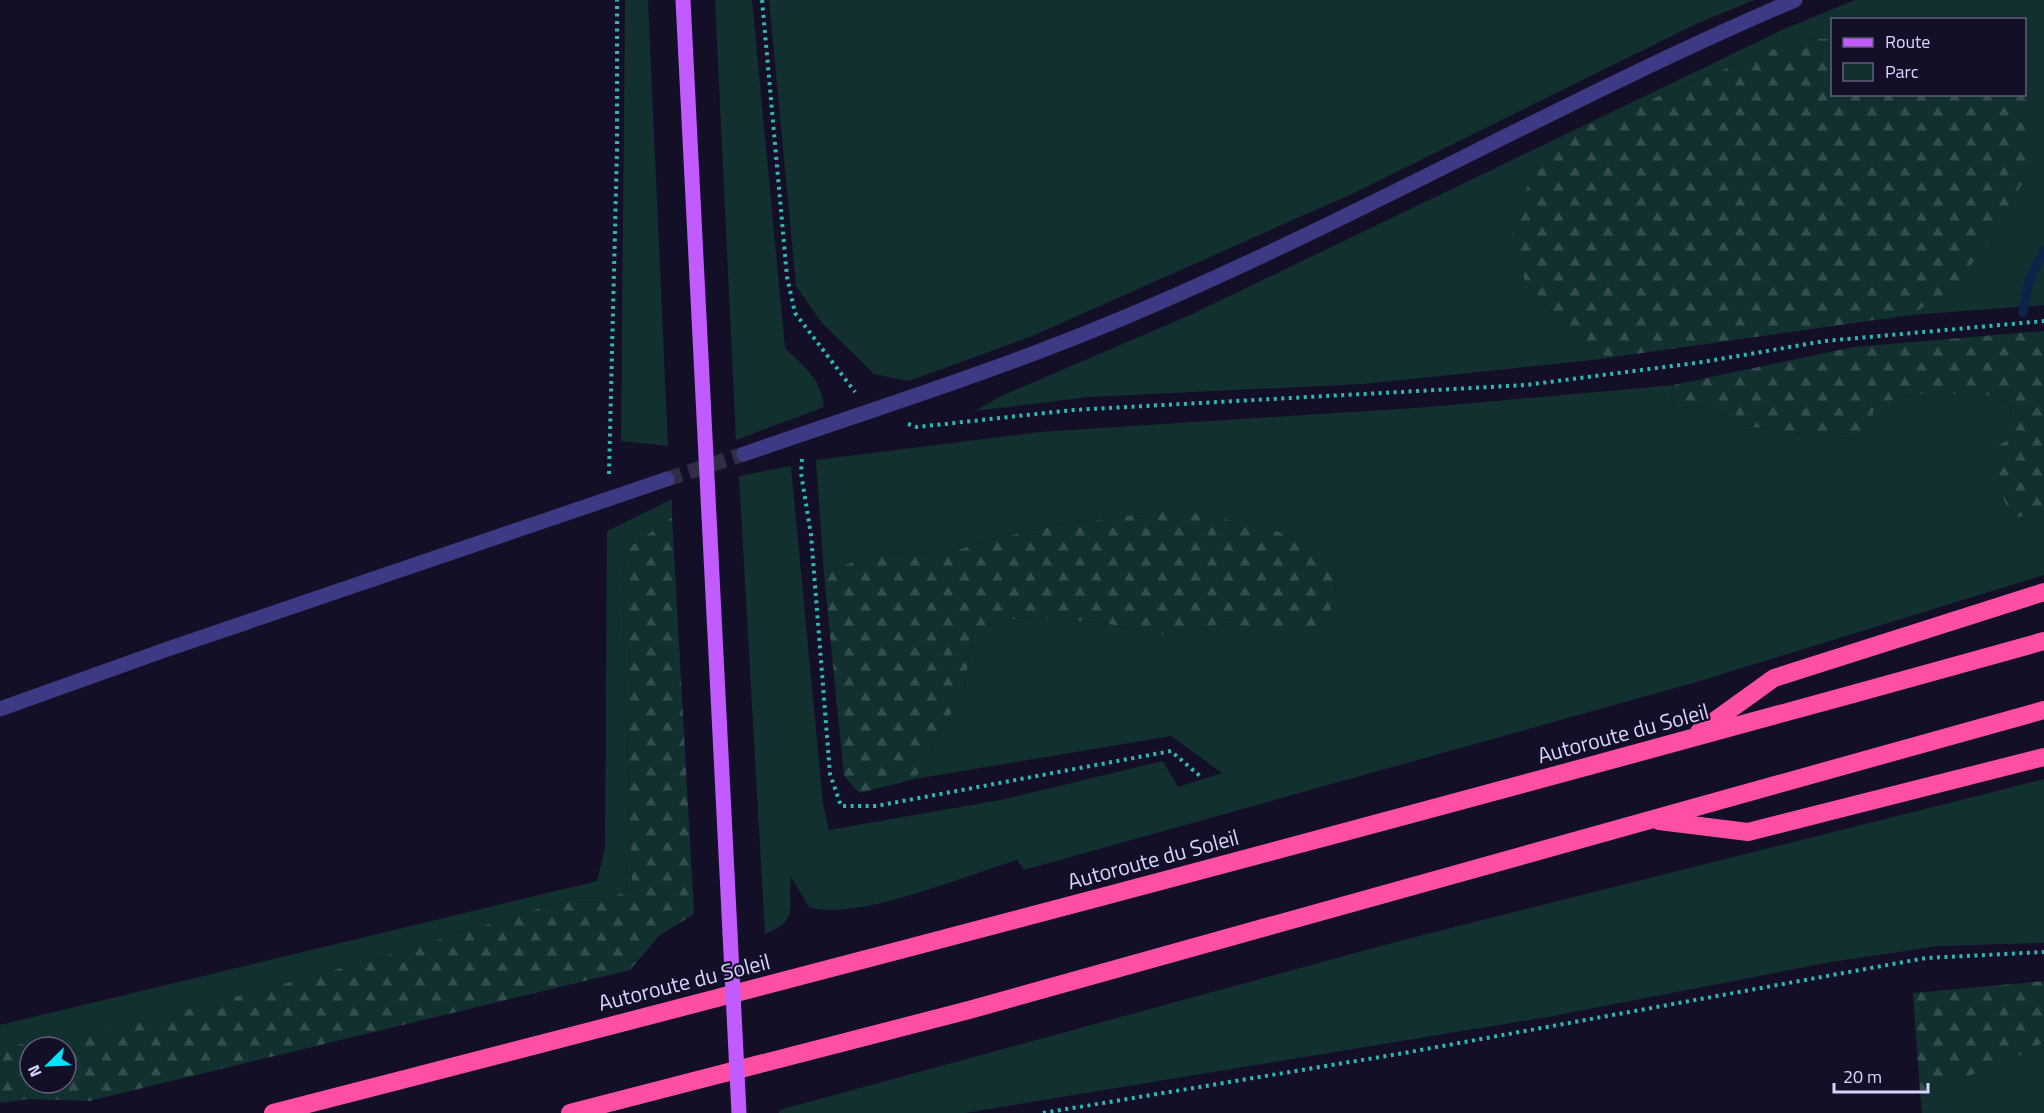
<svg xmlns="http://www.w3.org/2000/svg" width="2044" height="1113" viewBox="0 0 2044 1113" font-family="'Titillium Web',sans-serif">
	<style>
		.green { fill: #12302f }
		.forest { fill: url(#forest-firs) }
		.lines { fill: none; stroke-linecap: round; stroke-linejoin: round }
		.stream { stroke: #0c2248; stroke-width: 9 }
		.tertiary-tunnel { stroke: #312d47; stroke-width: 15; stroke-dasharray: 15 8; stroke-linecap: butt }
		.path { stroke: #2fb8b0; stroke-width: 4; stroke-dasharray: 3 4.5; stroke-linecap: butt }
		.tertiary { stroke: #3d3a85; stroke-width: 15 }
		.primary { stroke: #c25bff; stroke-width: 15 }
		.motorway { stroke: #ff4fa3; stroke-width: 18 }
		.primary-bridge { stroke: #c25bff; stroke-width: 15 }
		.labels { text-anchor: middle; stroke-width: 4.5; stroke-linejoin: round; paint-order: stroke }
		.street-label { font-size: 22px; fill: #d9d4ff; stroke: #130f26 }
	</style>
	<defs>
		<pattern id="forest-firs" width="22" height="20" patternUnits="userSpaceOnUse" patternTransform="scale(1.5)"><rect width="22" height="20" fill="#12302f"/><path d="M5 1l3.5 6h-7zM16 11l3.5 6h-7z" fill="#344d4e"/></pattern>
	</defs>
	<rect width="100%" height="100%" fill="#130f26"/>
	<path class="green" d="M625 0H648L668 446 621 441Z
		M715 0H752L785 348C805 367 821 379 824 407L736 440Z
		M769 0H1754L1696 24 1354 193 1030 337 909 381 874 374 822 323 796 286Z
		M1855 0H2044V305L1911 315 1954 287 2029 172V94L2025 89 2024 20H1832V39L1801 38 1571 132 1525 281 1593 360 1364 384 1089 397 975 411 997 398 1190 315 1784 29Z
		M1674 385 1670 397 1676 408 1711 406 1744 426 1866 440 1874 405 1912 394H1985L2016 407 2012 519 2044 510V575L1700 681 1024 870 1017 860C968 875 854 922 809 907L791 877C787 909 801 918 765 934L739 476 791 466 823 804 829 830 1000 800 1163 761 1178 787 1222 773 1171 736 915 779 964 690 974 628 1024 617 1098 622 1161 634 1230 623 1286 635 1323 624 1335 601 1334 573 1176 509 1054 526 985 541 945 554 874 553 824 574 816 460 1039 432 1429 407Z
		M672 499V517L627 549 622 577 632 889 609 898 569 899 379 958 63 1045 30 1047 16 1042 0 1044V1025L597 881 605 848 607 531Z
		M2044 779V943L1939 946 1831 962 1548 1017 965 1113H779V1110L1403 940Z
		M2044 1042V1113H1922L1920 1092 2004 1064Z"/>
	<path class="forest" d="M1801 38 1832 39V94H2024L2025 89 2029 94V172L1988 242 1954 288 1911 315 1593 360 1525 281 1511 228 1530 180 1571 132Z
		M2044 331V510L2012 519 1992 470 1998 446 2014 436 2016 407 1985 394H1912L1875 405 1866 440 1744 426 1711 406 1676 408 1670 397 1674 385 1853 347Z
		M1176 509 1266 528 1309 542 1334 573 1335 601 1323 624 1286 635 1230 623 1161 634 1098 622 1024 617 974 628 964 690 915 779 859 793 844 776 824 574 874 553 945 554 985 541 1054 526Z
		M672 517 694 914 659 936 630 970 89 1101 30 1099 0 1103V1044L16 1042 30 1047V1083H66V1047H50L379 958 569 899 609 898 632 889 622 577 627 549Z
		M2044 981V1042L2004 1064 1920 1092 1913 993Z"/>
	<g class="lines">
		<path class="stream" d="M2023 313 2029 280 2044 251"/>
		<path class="tertiary-tunnel" d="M667 479 744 454"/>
		<path class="path" d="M762 0 787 277 795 313 855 392
			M908 424 917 427 1073 410 1526 385 1703 362 1825 341 2044 321
			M802 459 801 473 811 535 830 774 841 806H876L1171 751 1201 777
			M609 474 617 149V0
			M1043 1113 1404 1053 1926 958 2044 952"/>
		<path class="tertiary" d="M744 454C871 410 999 370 1123 318 1352 222 1567 97 1795 0
			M0 709 165 650 667 479"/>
		<path class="primary" d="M683 0 730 933"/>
		<path class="motorway" d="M1699 732 1774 678 2044 592
			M1659 821 1748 832 2044 757
			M273 1113C865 961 1455 805 2044 641
			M570 1113 969 1010 2044 710"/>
		<path class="primary-bridge" d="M730 933 739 1113"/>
	</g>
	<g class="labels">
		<g class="street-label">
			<text transform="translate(1623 733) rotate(-15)" y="8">Autoroute du Soleil</text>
			<text transform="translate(1153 859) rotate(-15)" y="8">Autoroute du Soleil</text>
			<text transform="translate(684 982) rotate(-14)" y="8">Autoroute du Soleil</text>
		</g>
	</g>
	<rect x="1831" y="18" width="195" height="78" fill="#130f26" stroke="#625e7d" stroke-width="1.5"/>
	<rect x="1843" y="38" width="30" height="9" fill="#c25bff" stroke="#625e7d" stroke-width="1.5"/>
	<text x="1885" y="48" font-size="18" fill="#d9d4ff">Route</text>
	<rect x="1843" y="63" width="30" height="18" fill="#12302f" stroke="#625e7d" stroke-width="1.5"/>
	<text x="1885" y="78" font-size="18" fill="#d9d4ff">Parc</text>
	<g transform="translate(48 1065) rotate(246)"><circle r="28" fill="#130f26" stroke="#625e7d" stroke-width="1.5"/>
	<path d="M0-4.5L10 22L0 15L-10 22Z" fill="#00e5ff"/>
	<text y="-9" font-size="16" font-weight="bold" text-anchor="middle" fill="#d9d4ff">N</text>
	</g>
	<path d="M1834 1083v9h94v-9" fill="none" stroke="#d9d4ff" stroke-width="3"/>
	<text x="1843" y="1083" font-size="18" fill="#d9d4ff" stroke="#130f26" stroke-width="4.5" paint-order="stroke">20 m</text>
</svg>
